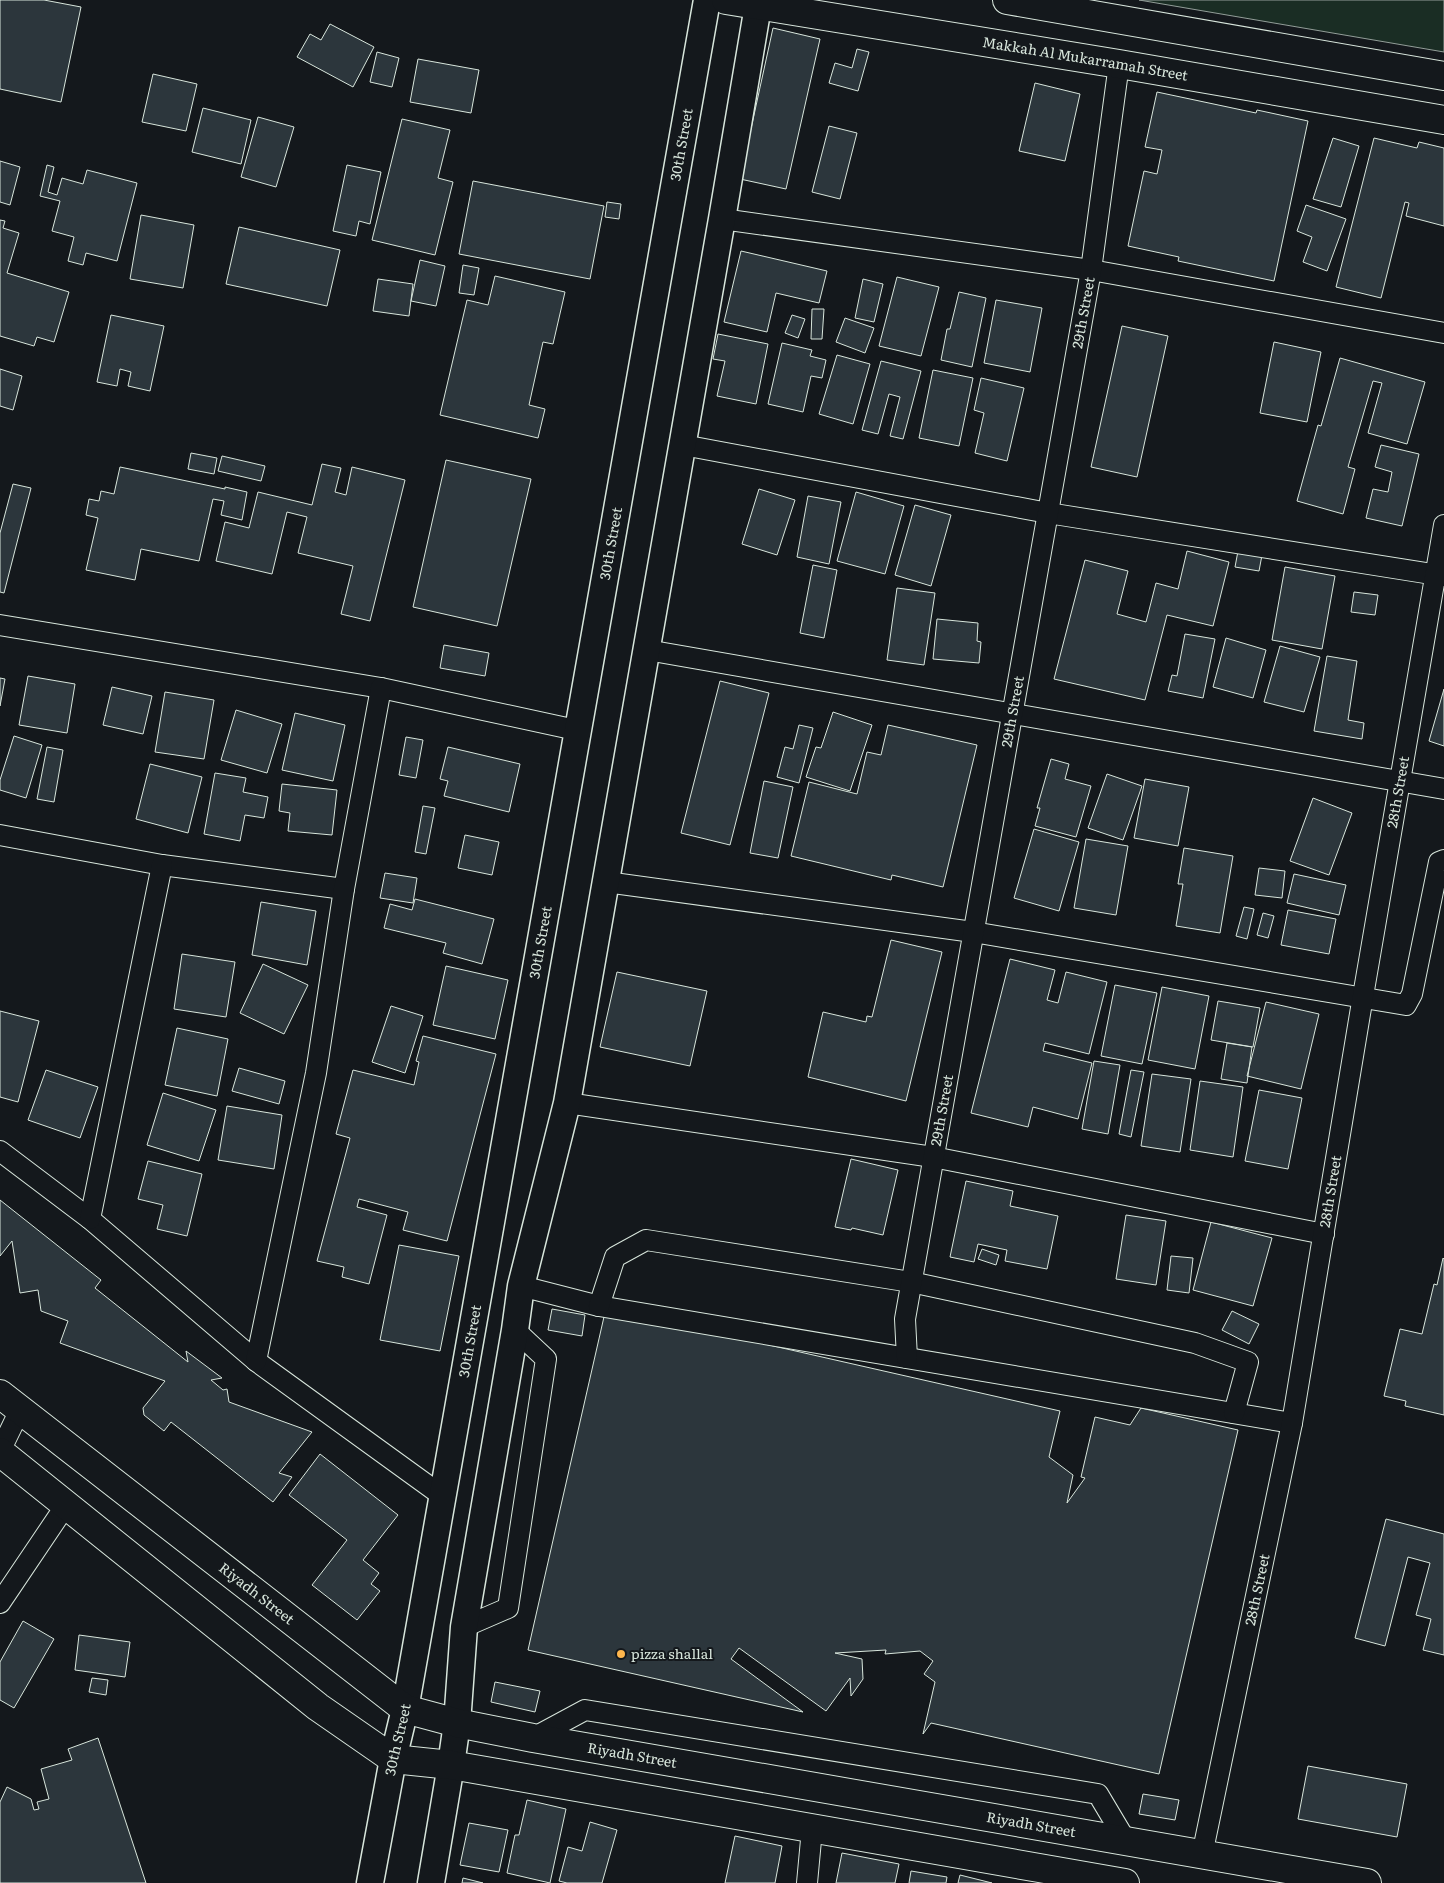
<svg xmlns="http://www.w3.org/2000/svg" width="1444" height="1883" viewBox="0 0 1444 1883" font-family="Literata,serif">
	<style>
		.green { fill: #1a2d24; stroke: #939e99 }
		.building { fill: #2c363c; stroke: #d8e6dc }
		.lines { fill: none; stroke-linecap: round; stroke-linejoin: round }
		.minor-casing { stroke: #d8e6dc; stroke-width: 22 }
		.tertiary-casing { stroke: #d8e6dc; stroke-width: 29 }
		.secondary-casing { stroke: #d8e6dc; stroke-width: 30 }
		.minor { stroke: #14181c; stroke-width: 20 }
		.tertiary { stroke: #14181c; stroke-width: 26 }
		.secondary { stroke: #14181c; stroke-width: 28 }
		.poi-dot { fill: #ffb74d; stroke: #14181c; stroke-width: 2 }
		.labels { text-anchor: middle; stroke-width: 4; stroke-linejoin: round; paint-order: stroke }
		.street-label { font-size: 14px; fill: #d8e6dc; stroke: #14181c }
		.poi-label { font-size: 14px; fill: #d8e6dc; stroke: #14181c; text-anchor: start }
	</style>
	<rect width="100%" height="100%" fill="#14181c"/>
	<path class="green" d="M1139 0H1444V52Z"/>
	<path class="building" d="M0 0H44L81 7 61 102 0 89Z
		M330 24 374 47 353 87 297 57 310 34 321 40Z
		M773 28 820 39 786 189 740 179Z
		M857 49 869 52 858 91 829 83 835 63 852 68Z
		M377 52 399 58 392 87 370 82Z
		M418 59 479 70 471 113 410 102Z
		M153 74 197 84 186 131 142 122Z
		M1035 83 1080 94 1065 161 1019 151Z
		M1157 92 1256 113 1257 110 1308 121 1274 281 1178 261 1179 257 1128 246 1144 171 1157 174 1162 150 1145 147Z
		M203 108 251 120 241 164 192 152Z
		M258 117 294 127 276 187 241 177Z
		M402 119 450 130 438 178 453 182 435 255 372 240Z
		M829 126 857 133 840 199 812 192Z
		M1333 138 1359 146 1341 207 1313 199Z
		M1374 138 1417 148 1419 142 1444 148V226L1406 216 1409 203 1405 202 1381 298 1336 287Z
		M0 161 20 167 10 205 0 202Z
		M47 165 54 167 48 192 57 195 62 178 83 184 87 170 137 183 117 261 86 253 83 265 68 261 74 237 52 231 60 201 40 196Z
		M347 165 381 172 370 224 359 221 356 236 333 231Z
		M473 181 604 206 590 279 459 254Z
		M607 202 621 204 619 219 605 217Z
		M1306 205 1346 219 1327 271 1303 262 1312 237 1297 231Z
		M141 215 194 225 183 288 130 279Z
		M0 220 5 221 3 228 19 233 7 273 69 292 54 342 37 337 34 346 0 336Z
		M239 227 340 250 327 306 226 284Z
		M741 251 827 271 819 303 776 293 767 332 724 322Z
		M420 260 445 266 436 306 411 301Z
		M463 265 479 268 474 295 459 293Z
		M495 276 565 292 553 344 543 342 529 405 545 409 538 438 440 415 467 300 488 305Z
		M897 277 939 287 921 356 879 346Z
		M378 279 413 284 409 316 373 311Z
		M863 279 883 284 874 322 855 318Z
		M959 292 986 298 972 367 941 360 947 329H950Z
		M996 300 1042 308 1030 372 984 363Z
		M812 309H824L822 339H811Z
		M111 315 164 326 150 391 128 386 131 372 120 369 117 386 97 382Z
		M792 315 805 319 798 338 785 333Z
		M845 318 874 328 865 353 836 342Z
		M1122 326 1168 336 1137 477 1091 467Z
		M718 334 768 344 756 404 717 396 725 361 713 359Z
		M1274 342 1321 352 1307 422 1260 413Z
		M782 343 812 350 810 356 826 360 822 378 811 376 803 412 768 404Z
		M837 355 870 364 853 424 819 414Z
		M1340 358 1425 382 1407 444 1368 433 1382 383 1373 381 1348 467 1355 469 1343 514 1297 501 1318 425 1321 426Z
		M881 361 921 371 903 439 890 436 900 397 889 394 878 434 862 430Z
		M0 369 22 376 13 410 0 406Z
		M933 370 973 378 959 446 919 438Z
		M981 378 1024 388 1007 461 975 453 984 413 974 410Z
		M1381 445 1419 454 1402 526 1366 518 1373 489 1388 492 1392 472 1375 467Z
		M191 453 217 458 214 474 188 469Z
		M222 456 265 466 261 481 218 471Z
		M446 460 531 479 497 626 413 607Z
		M322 464 341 468 335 492 346 495 352 467 405 480 370 621 341 614 353 566 298 553 307 517 287 512 272 574 216 561 225 522 249 528 258 492 312 505Z
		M120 467 225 489V487L247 492 242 520 221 515 224 501 213 499 199 561 141 549 135 580 86 570 98 518 86 515 89 499 99 501 101 491 114 494Z
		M13 484 31 488 4 593 0 592V533Z
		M759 489 795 500 777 555 742 544Z
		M856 492 904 506 885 574 837 561Z
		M808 496 841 502 829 564 797 557Z
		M915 505 951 515 931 586 895 575Z
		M1187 551 1229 562 1213 626 1167 615 1145 700 1054 679 1085 560 1128 571 1117 614 1146 622 1156 583 1178 589Z
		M1238 551 1262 555 1259 571 1235 567Z
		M813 565 837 570 824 638 800 633Z
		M1285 567 1335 576 1322 649 1272 640Z
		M897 588 935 593 924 665 887 660Z
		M1354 592 1378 595 1375 615 1351 612Z
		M937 619 978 623 977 641 981 642 979 663 933 659Z
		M1185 634 1215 639 1203 698 1168 691 1172 675 1177 676Z
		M1226 638 1266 650 1253 698 1213 687Z
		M444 645 489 653 485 676 440 668Z
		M1280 646 1320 657 1304 712 1264 702Z
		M1327 656 1357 661 1348 720 1364 723 1362 739 1314 731Z
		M28 676 75 684 67 733 19 725Z
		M0 678 5 679 0 706Z
		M720 681 769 693 730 845 681 833Z
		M112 687 152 696 143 734 103 725Z
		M1444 689V746L1429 741Z
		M165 692 214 700 204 759 155 752Z
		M236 710 282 724 267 773 221 760Z
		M833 712 872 725 850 791 806 777 816 747 821 748Z
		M295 713 345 725 333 781 282 770Z
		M799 725 813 728 799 783 777 777 785 747 793 749Z
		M888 725 977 745 943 887 892 875 891 880 791 856 809 782 857 794 867 752 881 755Z
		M14 736 42 745 26 798 0 790V780Z
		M406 737 423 740 416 778 399 775Z
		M47 747 63 750 54 802 37 799Z
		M448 747 520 764 509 812 444 796 448 781 440 779Z
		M1051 759 1069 764 1065 779 1091 786 1076 837 1035 826 1040 808H1037Z
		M150 764 202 777 188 833 136 819Z
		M215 773 246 778 243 792 268 797 264 818 245 815 240 841 204 834Z
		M1107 774 1142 786 1123 840 1088 828Z
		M1145 779 1189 787 1178 846 1134 838Z
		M764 781 793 787 778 858 750 853Z
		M282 784 337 790 332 835 288 831 290 813 279 811Z
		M1313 798 1352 813 1329 875 1290 861Z
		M423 806 435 808 426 854 415 852Z
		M1034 829 1079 842 1059 911 1014 898Z
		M465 835 499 842 492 875 458 868Z
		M1086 839 1128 846 1116 915 1074 908Z
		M1184 848 1233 856 1220 933 1176 926 1183 884H1178Z
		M1259 868 1285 871 1282 898 1255 895Z
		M385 873 417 878 413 903 380 898Z
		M1294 874 1346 885 1339 915 1287 903Z
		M415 899 494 919 482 964 443 953 446 943 384 928 390 904 412 910Z
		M261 902 316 911 307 965 252 955Z
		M1244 907 1254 909 1247 939 1236 936Z
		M1288 910 1336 919 1329 954 1281 945Z
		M1263 913 1274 916 1268 938 1257 935Z
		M891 940 942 952 906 1101 808 1077 823 1012 866 1022 867 1016 872 1017Z
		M182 954 235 962 226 1017 174 1009Z
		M1010 959 1055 970 1047 1000 1058 1003 1066 972 1107 982 1089 1054 1045 1043 1043 1051 1092 1063 1078 1119 1033 1107 1028 1127 971 1113Z
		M263 964 308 985 284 1034 240 1013Z
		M446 966 508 980 495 1039 433 1025Z
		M617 972 707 991 690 1066 600 1047Z
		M1115 985 1157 993 1142 1064 1101 1056Z
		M1162 987 1209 996 1195 1069 1148 1060Z
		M1218 1001 1260 1008 1253 1047 1211 1040Z
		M1266 1002 1319 1014 1301 1089 1247 1076Z
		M391 1006 423 1016 405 1073 372 1062Z
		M0 1011 39 1021 18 1102 0 1097Z
		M177 1028 228 1039 217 1096 165 1085Z
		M423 1036 496 1054 447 1241 403 1230 408 1212 359 1199 357 1207 387 1215 369 1284 342 1277 344 1267 317 1261 350 1138 336 1134 353 1070 414 1085 419 1062 416 1061Z
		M1227 1043 1252 1047 1247 1083 1221 1079Z
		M1094 1061 1120 1065 1108 1134 1082 1129Z
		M239 1068 285 1081 279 1104 232 1091Z
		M46 1070 98 1087 80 1138 28 1120Z
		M1131 1070 1144 1072 1131 1137 1119 1134Z
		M1152 1074 1191 1079 1180 1152 1141 1146Z
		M1200 1081 1243 1087 1233 1157 1190 1150Z
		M1259 1090 1302 1098 1288 1169 1245 1161Z
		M163 1093 216 1110 199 1161 147 1145Z
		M227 1106 282 1115 274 1169 218 1160Z
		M851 1159 898 1170 883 1235 852 1228 851 1230 835 1227Z
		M148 1161 202 1174 187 1236 157 1229 163 1205 138 1199Z
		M966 1181 1013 1191 1010 1206 1058 1216 1047 1269 1005 1261 1007 1250 978 1244 974 1262 950 1257Z
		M0 1200 101 1280 95 1288 188 1362 186 1351 222 1378 211 1380 223 1390 227 1389 229 1402 312 1432 279 1473 292 1477 273 1502 171 1422 164 1431 144 1415 143 1408 165 1381 60 1343 68 1321 41 1311 38 1290 20 1293 12 1241 0 1256Z
		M1126 1215 1166 1221 1156 1285 1116 1279Z
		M1211 1222 1272 1238 1253 1306 1193 1290Z
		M399 1245 459 1256 440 1351 380 1340Z
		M982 1249 999 1255 996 1265 978 1259Z
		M1171 1256 1193 1258 1189 1293 1167 1290Z
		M1443 1258 1444 1259V1415L1405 1406 1406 1401 1384 1396 1400 1329 1422 1334 1434 1284 1437 1285Z
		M606 1308 1060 1411 1049 1457 1073 1475 1067 1503 1085 1478 1081 1477 1095 1417 1130 1425 1141 1408 1238 1430 1159 1774 931 1723 923 1734 935 1682 924 1674 933 1661 920 1651 885 1654 886 1650 835 1653 862 1659 863 1679 851 1696 850 1678 826 1711 739 1648 731 1659 803 1712 528 1650Z
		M552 1309 585 1315 582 1336 548 1330Z
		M1232 1311 1259 1324 1249 1344 1222 1330Z
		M320 1454 398 1515 363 1560 379 1573 371 1584 380 1591 357 1620 312 1585 347 1540 289 1495Z
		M1386 1519 1444 1534V1655L1423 1650 1431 1619 1416 1615 1430 1563 1408 1557 1385 1646 1355 1638Z
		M23 1621 54 1639 14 1708 0 1700V1662Z
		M79 1635 130 1642 125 1677 75 1670Z
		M92 1678 108 1680 106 1695 89 1692Z
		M495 1682 540 1691 535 1712 491 1702Z
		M98 1738 146 1883H0V1802L7 1787 31 1799 34 1810 39 1809 37 1802 49 1799 41 1769 72 1760 68 1749Z
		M1308 1766 1407 1784 1397 1837 1298 1819Z
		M1143 1794 1179 1800 1175 1820 1139 1814Z
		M527 1800 566 1809 550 1883 507 1873 515 1835H519Z
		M590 1822 617 1830 602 1883H567L559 1881 568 1847 582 1851Z
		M469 1823 508 1830 499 1872 460 1865Z
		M735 1836 782 1846 775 1883H725Z
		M842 1853 899 1864 895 1883H836Z
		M911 1871 947 1877 946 1883H909Z
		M960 1875 992 1883H958Z
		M463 1878 483 1883H462Z"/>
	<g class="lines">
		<defs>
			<g id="minor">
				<path d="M722 219 1091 270 1444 333"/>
				<path d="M683 445 1048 513 1444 576"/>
				<path d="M0 625 381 688 576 730"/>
				<path d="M647 650 1444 789"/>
				<path d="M0 835 162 865 344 889"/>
				<path d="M606 882 973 932 1406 1005 1412 994 1439 862 1444 860"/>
				<path d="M567 1103 933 1157 1324 1234"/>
				<path d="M0 1151 90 1219 256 1361 441 1495"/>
				<path d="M90 1219 162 865"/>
				<path d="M521 1286 599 1306 1292 1423"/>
				<path d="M599 1306 615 1257 646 1240 911 1282 1195 1343 1248 1362 1234 1413"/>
				<path id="s1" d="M907 1358 905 1319 1091 270 1119 64"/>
				<path d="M256 1361 316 1073 344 889 381 688"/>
				<path d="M0 1451 20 1410"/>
				<path d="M0 1603 66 1505"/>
				<path d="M464 1627 508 1608 546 1359 515 1330"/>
				<path d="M533 1738 585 1710 1098 1794 1126 1841"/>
				<path id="s2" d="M1202 1855 1292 1423 1363 996 1444 525"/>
				<path d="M807 1883 812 1829"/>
			</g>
			<g id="tertiary">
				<path id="s3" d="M370 1883 393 1759 405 1709 707 0"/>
				<path d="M431 1883 451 1765 457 1723 464 1627 515 1330 521 1286 567 1103 722 219 759 0"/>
			</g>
			<g id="secondary">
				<path id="s4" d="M726 0 1119 64 1444 120"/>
				<path d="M1007 0 1444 76"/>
				<path id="s5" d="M0 1394 405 1709 457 1723 533 1738 1367 1883"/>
				<path d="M0 1452 318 1707 393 1759 451 1765 1125 1883"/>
			</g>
		</defs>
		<use href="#minor" class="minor-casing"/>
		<use href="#tertiary" class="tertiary-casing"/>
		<use href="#secondary" class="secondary-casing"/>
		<use href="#minor" class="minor"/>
		<use href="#tertiary" class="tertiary"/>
		<use href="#secondary" class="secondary"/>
	</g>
	<circle class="poi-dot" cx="621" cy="1654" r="5"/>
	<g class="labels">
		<g class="street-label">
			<text dy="5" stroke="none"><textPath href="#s4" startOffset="364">Makkah Al Mukarramah Street</textPath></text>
			<text dy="5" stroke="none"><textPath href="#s3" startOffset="1766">30th Street</textPath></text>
			<text dy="5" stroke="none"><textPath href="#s1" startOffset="1061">29th Street</textPath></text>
			<text dy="5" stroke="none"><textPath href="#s3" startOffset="1361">30th Street</textPath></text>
			<text dy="5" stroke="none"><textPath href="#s1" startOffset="656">29th Street</textPath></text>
			<text dy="5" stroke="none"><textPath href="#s2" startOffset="1081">28th Street</textPath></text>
			<text dy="5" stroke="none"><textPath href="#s3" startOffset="956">30th Street</textPath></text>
			<text dy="5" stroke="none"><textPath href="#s1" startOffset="251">29th Street</textPath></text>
			<text dy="5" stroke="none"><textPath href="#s2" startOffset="676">28th Street</textPath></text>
			<text dy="5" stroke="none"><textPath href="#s3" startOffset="551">30th Street</textPath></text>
			<text dy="5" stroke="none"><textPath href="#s2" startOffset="271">28th Street</textPath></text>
			<text dy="5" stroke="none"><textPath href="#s5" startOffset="325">Riyadh Street</textPath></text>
			<text dy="5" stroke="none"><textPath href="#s3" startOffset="146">30th Street</textPath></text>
			<text dy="5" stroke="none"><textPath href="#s5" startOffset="745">Riyadh Street</textPath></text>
			<text dy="5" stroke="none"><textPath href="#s5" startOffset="1150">Riyadh Street</textPath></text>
		</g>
		<g class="poi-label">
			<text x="631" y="1659">pizza shallal</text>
		</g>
	</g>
</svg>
